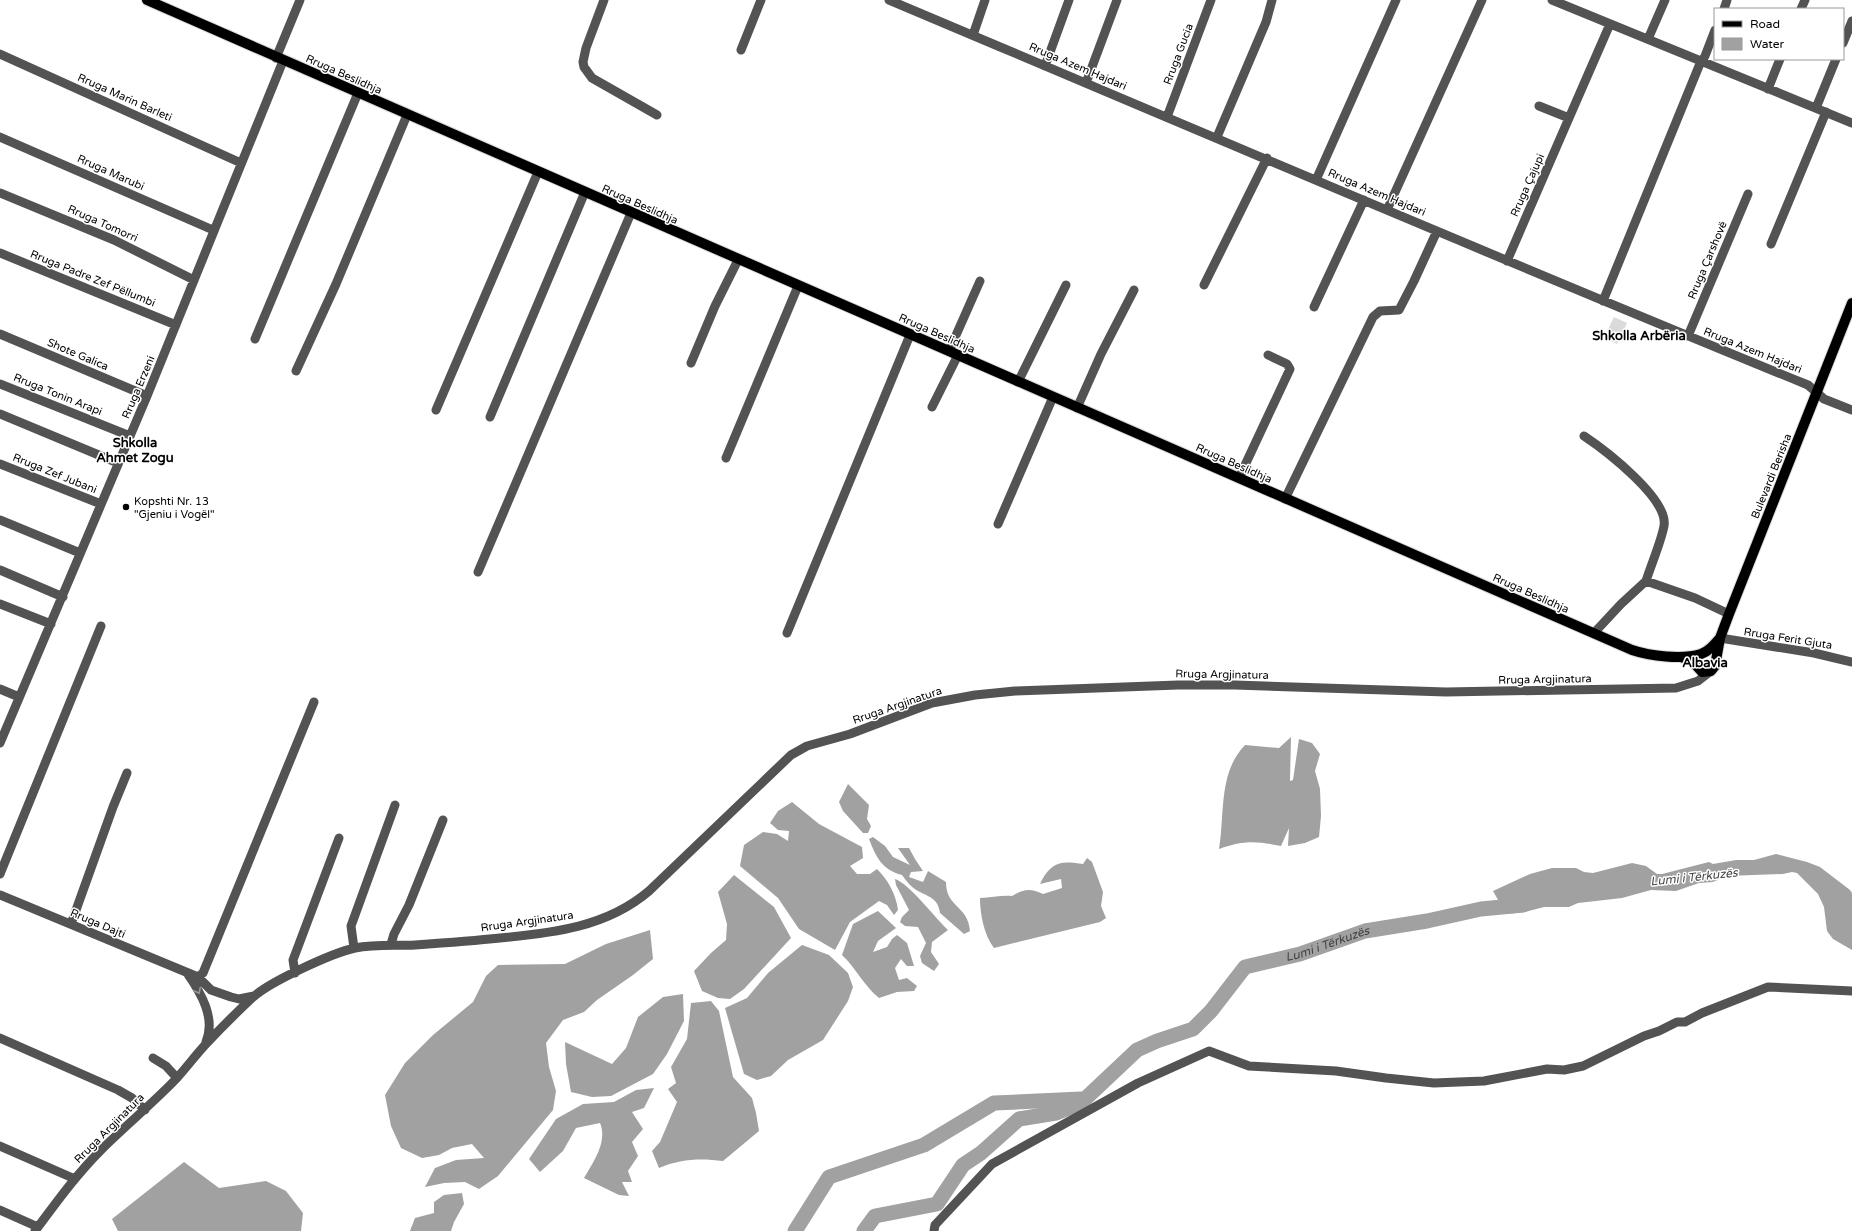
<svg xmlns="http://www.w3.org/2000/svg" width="1852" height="1231" viewBox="0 0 1852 1231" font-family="'Varela Round',sans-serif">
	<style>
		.green { fill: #dadada }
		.water { fill: #a1a1a1 }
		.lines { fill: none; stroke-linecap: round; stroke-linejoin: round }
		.river { stroke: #a1a1a1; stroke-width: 15 }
		.major-casing { stroke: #dbdbdb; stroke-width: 12 }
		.minor { stroke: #535353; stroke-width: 9 }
		.major { stroke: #000; stroke-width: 10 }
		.oneway { stroke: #989898 }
		.poi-dot { fill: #000; stroke: #fff; stroke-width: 1.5 }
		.labels { text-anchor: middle; stroke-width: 3; stroke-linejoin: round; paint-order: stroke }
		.street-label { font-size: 11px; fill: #000; stroke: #fff }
		.poi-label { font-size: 11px; fill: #000; stroke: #fff; text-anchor: start }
		.water-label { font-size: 12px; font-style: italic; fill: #424242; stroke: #fff }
		.quarter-label { font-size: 13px; font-weight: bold; fill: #000; stroke: #fff }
	</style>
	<rect width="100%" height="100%" fill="#fff"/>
	<path class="green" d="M1614 317 1627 323 1617 344 1604 338Z"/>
	<path class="water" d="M1291 737 1290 781 1293 780 1299 739 1312 743 1320 754 1315 771 1320 789 1321 816 1319 837 1305 843 1288 846 1289 828 1281 846C1256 841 1244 840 1219 849 1225 814 1218 773 1245 745L1279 748Z
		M848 784 869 805 867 819 871 826 868 833H863L843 811 839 802Z
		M792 802 819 824 862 847 863 858 850 866 857 874H870L877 869C888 880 896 894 898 910L894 915 887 905 879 901 850 922 835 950 799 929 778 898 740 866 744 845 763 832 777 834 788 841 789 831 778 830 770 823 778 811Z
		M873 837 885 846 893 857 910 865 898 848H909L915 859 923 871 911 872 909 877 923 882 928 871 946 882C946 908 968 905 970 931L964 934 940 913C938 898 929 897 918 891 911 887 907 882 902 875 882 870 876 857 869 839Z
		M1776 854 1807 862 1820 867 1850 890 1852 893V950L1833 939 1827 931 1824 907 1818 894 1797 873 1792 872 1783 874 1727 876 1713 882 1699 883 1676 891 1651 890 1622 898 1578 903 1569 907H1544L1525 912 1506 914 1493 891 1530 874 1552 868H1576L1584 872 1593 873 1632 863 1646 866 1657 874H1662L1709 862 1713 864 1736 860H1754Z
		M1087 858 1092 862 1103 892 1101 906 1106 918 1100 922 994 948C984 935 980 914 980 898 991 898 1001 895 1012 896 1024 889 1030 888 1043 894L1062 888 1061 879 1040 884C1050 863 1060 860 1083 864Z
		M734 875 774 907 791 938 744 989 730 999 718 998 702 991 694 971 711 953 726 940 727 924 718 892Z
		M895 879C910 884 935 918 948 930L932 942 931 952 939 964 934 971 922 963 920 956 926 943 918 927 905 926 900 922 902 917 909 910 896 885Z
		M878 911 896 928 878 941 873 952 887 947 892 939 897 935 907 943 914 966H907L901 959 895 968 899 980 907 978 917 986 914 991 897 992 879 998C864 986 856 968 842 955L853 924Z
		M650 930 653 959 633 975 597 1000 584 1012 563 1020 546 1043 549 1067 556 1091 553 1110 498 1176 479 1189 465 1182 444 1183 425 1187 435 1168 456 1160 484 1158 472 1144 452 1148 439 1155 422 1158 401 1148 391 1126 385 1095 405 1063 433 1035 473 1002 486 976 498 965 565 964 606 944Z
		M802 945 829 955 848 973 853 987 848 1001 823 1040 788 1060 771 1076 757 1080 744 1074 725 1008 747 998 768 973Z
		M683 994 684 1021 667 1054 653 1074 611 1096 592 1097 571 1092 566 1064 565 1042 612 1064 626 1048 638 1017 663 997Z
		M711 1001 719 1011 733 1077 752 1098 756 1113 759 1131 723 1161C700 1158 680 1159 659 1168L652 1151 660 1142 677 1102 668 1089 676 1083 671 1067 687 1039 691 1003Z
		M654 1088 644 1108 632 1112 643 1129 632 1142 638 1156 628 1171 632 1182H622L629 1196 619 1195 584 1178C593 1162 608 1142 600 1123L576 1128 563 1151 540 1172 529 1159 556 1119 583 1104 614 1102 636 1090Z
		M184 1162 219 1188 266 1181 286 1191 303 1213 301 1231H118L112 1219Z
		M462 1193 464 1204 454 1222 451 1231H410L415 1218 434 1213V1202L444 1195Z"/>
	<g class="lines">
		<g class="river">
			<path d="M795 1231 829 1177 924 1145 994 1103 1081 1099"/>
			<path id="s1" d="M864 1231 875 1216 937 1204 963 1165 981 1153 1019 1119 1056 1113 1071 1107 1085 1099 1137 1050 1157 1041 1193 1029 1211 1011 1245 967 1300 954 1365 931 1427 921 1481 909 1523 905"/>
		</g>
		<defs>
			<path id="major" d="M147 0 1632 650C1650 656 1682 660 1701 654 1709 651 1714 645 1720 638
				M1681 657 1692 661 1702 672 1711 671 1715 666 1720 638 1729 614 1852 303"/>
		</defs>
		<use href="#major" class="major-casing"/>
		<path class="minor" d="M604 0 586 48 583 62 584 67 592 78 657 115
			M889 0C1195 129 1501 260 1808 385L1824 399 1852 410
			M1552 0 1852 123
			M1724 9 1727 0
			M1801 9 1805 0
			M973 35 985 0
			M1648 39 1665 0
			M1843 43 1852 21
			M741 50 761 0
			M0 54 241 163
			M276 58 300 0
			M1045 66 1069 0
			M1086 83 1117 0
			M1768 89 1780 59
			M1539 106 1569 118 1610 24
			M1816 108 1836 59
			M1167 117 1211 0
			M0 137 213 230
			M1217 137 1266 22 1272 0
			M1316 180 1396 0
			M0 193 114 240 194 280
			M1387 210 1482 0
			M1771 244 1826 112
			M0 253 176 325
			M1507 261 1569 118
			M1204 285 1267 158
			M1603 301 1699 66 1705 56 1715 30
			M1314 307 1364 200
			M0 334 147 396
			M1688 336 1748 194
			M255 339 358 93
			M949 351 980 281
			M691 363 715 306 738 260
			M296 371 336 284 407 115
			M1018 382 1066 285
			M0 384 130 436
			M932 407 958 355
			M1077 408 1101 354 1134 290
			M436 410 538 172
			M0 414 118 463
			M490 417 585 192
			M1584 436C1605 450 1669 499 1664 526 1661 542 1651 565 1646 581
			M726 458 798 286
			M0 464 101 504
			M1239 478 1290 369 1287 364 1268 355
			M1285 499 1373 317 1380 311 1399 310 1414 281 1437 231
			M0 520 80 553
			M998 524 1053 397
			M0 570 63 597
			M478 572 631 213
			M0 604 51 624
			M787 633 910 335
			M1594 633 1621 604 1646 581 1695 598 1729 614
			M1720 638 1814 653 1852 662
			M0 689 19 697
			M0 743 147 396 283 61
			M0 874 101 626
			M0 895 198 977 211 990 231 997 239 999 254 996
			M71 924 113 807 127 773
			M391 944 394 934 409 905 443 820
			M354 948 351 926 395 805
			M187 973C201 993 216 1018 206 1042
			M295 973 293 960 339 838
			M198 977 203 973 314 702
			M0 1038 118 1090 132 1098 145 1110
			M153 1058 166 1066 177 1078
			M0 1146 75 1179
			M0 1210 38 1227
			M35 1231C56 1203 76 1175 101 1150 125 1126 152 1104 176 1079 186 1068 195 1056 205 1045 220 1029 236 1013 252 998 269 982 332 953 355 948 375 944 395 946 415 945 443 943 471 941 500 938 553 933 607 927 649 891L791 755 807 746 850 734 932 703 975 695 1015 691 1178 685H1235L1446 692 1676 688 1698 681 1711 671
			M934 1231 935 1225 992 1164 1138 1083 1209 1051 1249 1066 1336 1071 1386 1078 1434 1083 1484 1081 1547 1069 1564 1070 1583 1066 1644 1036 1659 1031 1677 1022H1685L1702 1013 1768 987 1852 991"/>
		<use href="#major" class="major"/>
	</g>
	<defs><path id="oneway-chevron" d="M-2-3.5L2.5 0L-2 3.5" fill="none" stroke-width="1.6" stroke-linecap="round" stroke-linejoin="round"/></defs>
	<use class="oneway" href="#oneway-chevron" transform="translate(198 991) rotate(63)"/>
	<circle class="poi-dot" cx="126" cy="507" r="4"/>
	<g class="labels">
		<g class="street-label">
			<text transform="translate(1178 54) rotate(-69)" y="4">Rruga Gucia</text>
			<text transform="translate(1078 66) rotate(23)" y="4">Rruga Azem Hajdari</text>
			<text transform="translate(344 74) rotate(24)" y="4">Rruga Beslidhja</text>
			<text transform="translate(125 97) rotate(24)" y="4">Rruga Marin Barleti</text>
			<text transform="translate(111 172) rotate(24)" y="4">Rruga Marubi</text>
			<text transform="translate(1527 185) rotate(-66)" y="4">Rruga Çajupi</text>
			<text transform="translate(1377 192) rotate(23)" y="4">Rruga Azem Hajdari</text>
			<text transform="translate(640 204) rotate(24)" y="4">Rruga Beslidhja</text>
			<text transform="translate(103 223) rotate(24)" y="4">Rruga Tomorri</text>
			<text transform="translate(1707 260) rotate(-67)" y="4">Rruga Çarshovë</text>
			<text transform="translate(93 278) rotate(22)" y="4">Rruga Padre Zef Pëllumbi</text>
			<text transform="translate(937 333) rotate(24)" y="4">Rruga Beslidhja</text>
			<text transform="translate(1753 350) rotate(22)" y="4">Rruga Azem Hajdari</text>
			<text transform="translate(78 354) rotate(23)" y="4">Shote Galica</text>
			<text transform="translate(138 387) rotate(-67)" y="4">Rruga Erzeni</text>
			<text transform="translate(58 394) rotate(22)" y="4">Rruga Tonin Arapi</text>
			<text transform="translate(1234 463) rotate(24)" y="4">Rruga Beslidhja</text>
			<text transform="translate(55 473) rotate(22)" y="4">Rruga Zef Jubani</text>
			<text transform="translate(1771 476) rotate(-68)" y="4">Bulevardi Berisha</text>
			<text transform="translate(1531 593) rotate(24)" y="4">Rruga Beslidhja</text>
			<text transform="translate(1788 638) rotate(9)" y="4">Rruga Ferit Gjuta</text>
			<text transform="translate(1222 674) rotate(1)" y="4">Rruga Argjinatura</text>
			<text transform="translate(1545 679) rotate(-1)" y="4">Rruga Argjinatura</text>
			<text transform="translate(897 705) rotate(-19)" y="4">Rruga Argjinatura</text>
			<text transform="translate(527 921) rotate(-8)" y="4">Rruga Argjinatura</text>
			<text transform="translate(98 923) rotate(23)" y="4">Rruga Dajti</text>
			<text transform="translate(109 1128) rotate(-45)" y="4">Rruga Argjinatura</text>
		</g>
		<g class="poi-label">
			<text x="134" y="505">Kopshti Nr. 13<tspan x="134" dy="13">"Gjeniu i Vogël"</tspan></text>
		</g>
		<g class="water-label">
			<text transform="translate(1694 877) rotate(-6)" y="4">Lumi i Tërkuzës</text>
			<text dy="4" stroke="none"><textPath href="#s1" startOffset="569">Lumi i Tërkuzës</textPath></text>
		</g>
		<g class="quarter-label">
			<text x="1639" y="340">Shkolla Arbëria</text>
			<text x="135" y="447">Shkolla<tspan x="135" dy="15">Ahmet Zogu</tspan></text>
			<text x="1705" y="667">Albavia</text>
		</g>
	</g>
	<rect x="1714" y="8" width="130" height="52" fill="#ffffff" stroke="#999999"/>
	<rect x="1722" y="21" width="20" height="6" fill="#000000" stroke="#999999"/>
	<text x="1750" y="28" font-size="12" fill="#000000">Road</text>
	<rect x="1722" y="38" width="20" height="12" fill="#a1a1a1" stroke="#999999"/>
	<text x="1750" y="48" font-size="12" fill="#000000">Water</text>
</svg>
